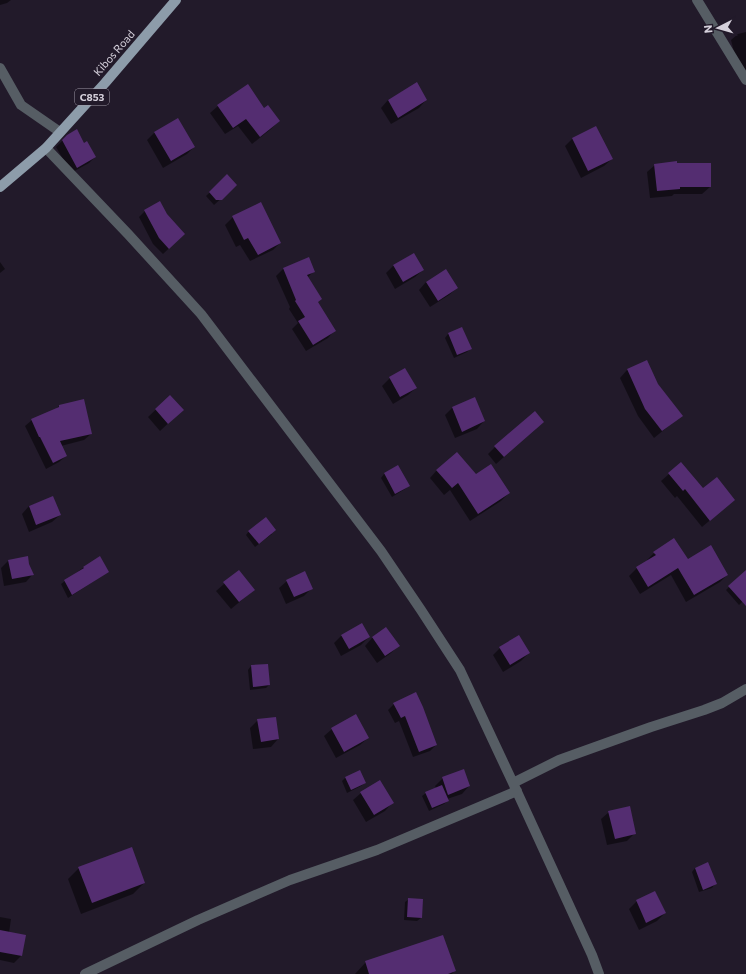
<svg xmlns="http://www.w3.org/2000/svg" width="746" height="974" viewBox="0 0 746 974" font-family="Commissioner,sans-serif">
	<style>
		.shadow { fill: #0007 }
		.building { fill: #542d71 }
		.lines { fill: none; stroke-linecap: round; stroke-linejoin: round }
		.minor { stroke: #565d64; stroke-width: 10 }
		.major { stroke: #8d9caa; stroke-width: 10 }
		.labels { text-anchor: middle; stroke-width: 4; stroke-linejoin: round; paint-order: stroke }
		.shield { fill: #221a2a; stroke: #9f99a6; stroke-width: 1 }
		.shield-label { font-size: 10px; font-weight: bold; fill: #d5d0db }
		.street-label { font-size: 11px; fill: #d5d0db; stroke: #221a2a }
	</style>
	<rect width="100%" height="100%" fill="#221a2a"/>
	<path class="shadow" d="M0 0H11L7 3 0 5Z
		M746 32V81L739 72 731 40 738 34Z
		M416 84 426 100 419 108 391 124 381 108 388 100Z
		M218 106 264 109 279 121 271 129 252 144 238 126 225 134 210 113Z
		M178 119 194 147 187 154 163 168 147 140 154 133Z
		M67 136 84 145 95 157 89 163 71 173 56 147Z
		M572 139 612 159 604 166 581 178 565 146Z
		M655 165 710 187 702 194H674L672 196 650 198 647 172Z
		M227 176 236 185 214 205 206 196Z
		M145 211 166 214 184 234 163 254 153 244 139 217Z
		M233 217 280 243 273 250 250 261 240 245 236 247 225 225Z
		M413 254 423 270 415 277 395 289 386 273 393 266Z
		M308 258 314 271 307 278 317 303 334 331 328 338 306 351 292 329 298 323 289 309 290 307 276 276 283 269Z
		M0 262 5 269 0 273Z
		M426 282 457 288 449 295 430 307 419 290Z
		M462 328 471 348 467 352 454 358 445 338 448 334Z
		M646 361 657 384 681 416 654 438 638 416 620 378 627 370Z
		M405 369 416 388 408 395 393 404 382 386 390 378Z
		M170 396 175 417 160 431 148 417Z
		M474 398 484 421 477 429 455 438 445 415 452 408Z
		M59 406 91 434 84 440 61 446 66 456 59 462 46 469 25 426 32 420 55 410Z
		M536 429 496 464 488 454 495 447Z
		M398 467 408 486 405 489 392 497 381 478 384 474Z
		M437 470 476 476 509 493 501 501 470 521 450 490 444 495 430 478Z
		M669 474 703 490 734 500 702 527 677 496 675 498 661 481Z
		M53 497 60 515 52 522 29 532 22 514 29 506Z
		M249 531 272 534 255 547 246 535Z
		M654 553 687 560 727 575 720 582 686 602 671 575 640 594 629 576 637 568 647 561V560Z
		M8 561 28 564 33 574 26 582 4 586 1 568Z
		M84 567 108 572 68 598 61 584Z
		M239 571 254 590 231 609 216 591Z
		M740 576 746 583V598L739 605 726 590Z
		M287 581 312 588 304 596 286 604 279 588Z
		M386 628 398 646 391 653 377 663 365 646 372 638Z
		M341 636 369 637 361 645 341 656 334 643Z
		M500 648 529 653 521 661 503 672 493 655Z
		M251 666 269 685 266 688 250 690 248 670Z
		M394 704 436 745 430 751 413 757 399 721 395 723 388 710Z
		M275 718 278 739 271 747 253 749 250 728 258 720Z
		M332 729 368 738 360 745 336 758 324 736Z
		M359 772 365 783 361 786 347 793 342 781 345 778Z
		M443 778 469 786 462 794 447 799V801L444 804 429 811 422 796 426 793 436 788 435 786Z
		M361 793 392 803 385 811 366 822 353 800Z
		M609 812 635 833 627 841 607 845 601 819Z
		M79 868 144 883 133 894 81 914 68 879Z
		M695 868 715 884 712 888 699 892 692 872Z
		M409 899 421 918 417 921 404 920 405 902Z
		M637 901 665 913 657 921 639 930 629 909Z
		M0 917 11 919 9 933 22 955 14 963 0 960Z
		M366 962 454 971 452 974H355Z"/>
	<path class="building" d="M417 82 427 100 398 118 388 100Z
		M248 84 264 108 268 105 280 121 260 137 246 119 233 128 217 105Z
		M178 118 195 147 171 161 154 132Z
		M596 126 613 159 588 171 572 138Z
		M77 129 84 143 87 141 96 157 77 168 62 140 67 135Z
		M677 161V163H711V187H680V189L657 191 654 164Z
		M227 174 237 185 222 200H216L209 192Z
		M160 201 167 214 185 234 169 249 159 238 144 210Z
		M261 202 281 243 258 255 248 238 244 240 232 216Z
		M414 253 424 270 403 282 393 265Z
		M309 257 315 272 307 275 322 299 318 302 336 331 313 345 298 321 305 317 295 301 296 300 283 268Z
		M446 269 458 288 438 301 426 282Z
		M462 327 472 349 457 355 448 333Z
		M647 360 658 384 683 416 662 431 645 409 627 369Z
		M405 368 417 388 400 397 389 377Z
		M170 395 184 410 168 424 155 409Z
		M475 397 485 421 462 432 452 407Z
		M84 399 92 434 60 441 67 456 53 463 40 437H39L31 419 59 407V405Z
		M535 411 544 422 504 457 494 446Z
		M457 452 476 474 491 464 510 493 478 514 458 483 452 488 436 470Z
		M681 462 703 488 717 477 735 500 710 521 685 489 683 491 668 473Z
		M398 465 410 486 395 494 384 473Z
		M53 496 61 515 36 525 29 506Z
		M266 517 276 530 259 544 248 531Z
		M674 538 688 559 711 545 728 575 694 595 678 568 648 587 636 567 656 555 653 552Z
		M28 556 29 564 34 575 12 579 8 560Z
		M100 556 109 572 72 595 64 580 84 568 83 567Z
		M239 570 255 590 239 602 223 582Z
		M746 570V606L728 586Z
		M305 571 313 589 294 597 286 580Z
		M362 623 370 637 349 649 341 635Z
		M386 627 400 646 385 656 372 637Z
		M519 635 530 653 510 665 499 647Z
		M268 664 270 685 253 687 251 665Z
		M416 692 423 707 437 745 419 752 405 716 401 718 393 703Z
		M356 714 369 738 344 752 331 728Z
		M276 717 279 739 261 742 257 719Z
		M464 769 470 786 448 795 442 777Z
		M360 770 366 783 351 790 345 777Z
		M380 780 394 803 374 815 360 792Z
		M442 785 449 801 432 808 425 792Z
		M630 806 636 834 615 839 608 811Z
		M132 847 145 883 92 903 78 867Z
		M708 862 717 884 703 890 695 868Z
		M655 891 666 913 646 923 636 900Z
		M408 898 423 899 422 918 407 917Z
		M0 930 26 935 22 956 0 952Z
		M443 935 456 971 448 974H369L365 961Z"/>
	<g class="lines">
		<path class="minor" d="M697 0 746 80
			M0 68 21 105 60 132
			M46 148 128 234 201 314 381 551 421 610 460 670 513 783 592 955 599 974
			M513 783 559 760 651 727 704 710 722 703 746 689
			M85 974 198 920 290 880 377 850 517 791"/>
		<path class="major" d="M0 187 46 148 105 83 176 0"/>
	</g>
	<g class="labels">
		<rect class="shield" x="75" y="89" width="34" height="16" rx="3"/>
		<g class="shield-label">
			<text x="92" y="101">C853</text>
		</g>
		<g class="street-label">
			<text transform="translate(114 53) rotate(-49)" y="4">Kibos Road</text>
		</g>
	</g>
	<g transform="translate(718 28) rotate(264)" stroke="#221a2a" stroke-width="3" paint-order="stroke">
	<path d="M0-3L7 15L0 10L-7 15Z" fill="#d5d0db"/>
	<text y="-6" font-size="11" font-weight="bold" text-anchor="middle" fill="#d5d0db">N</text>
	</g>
</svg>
